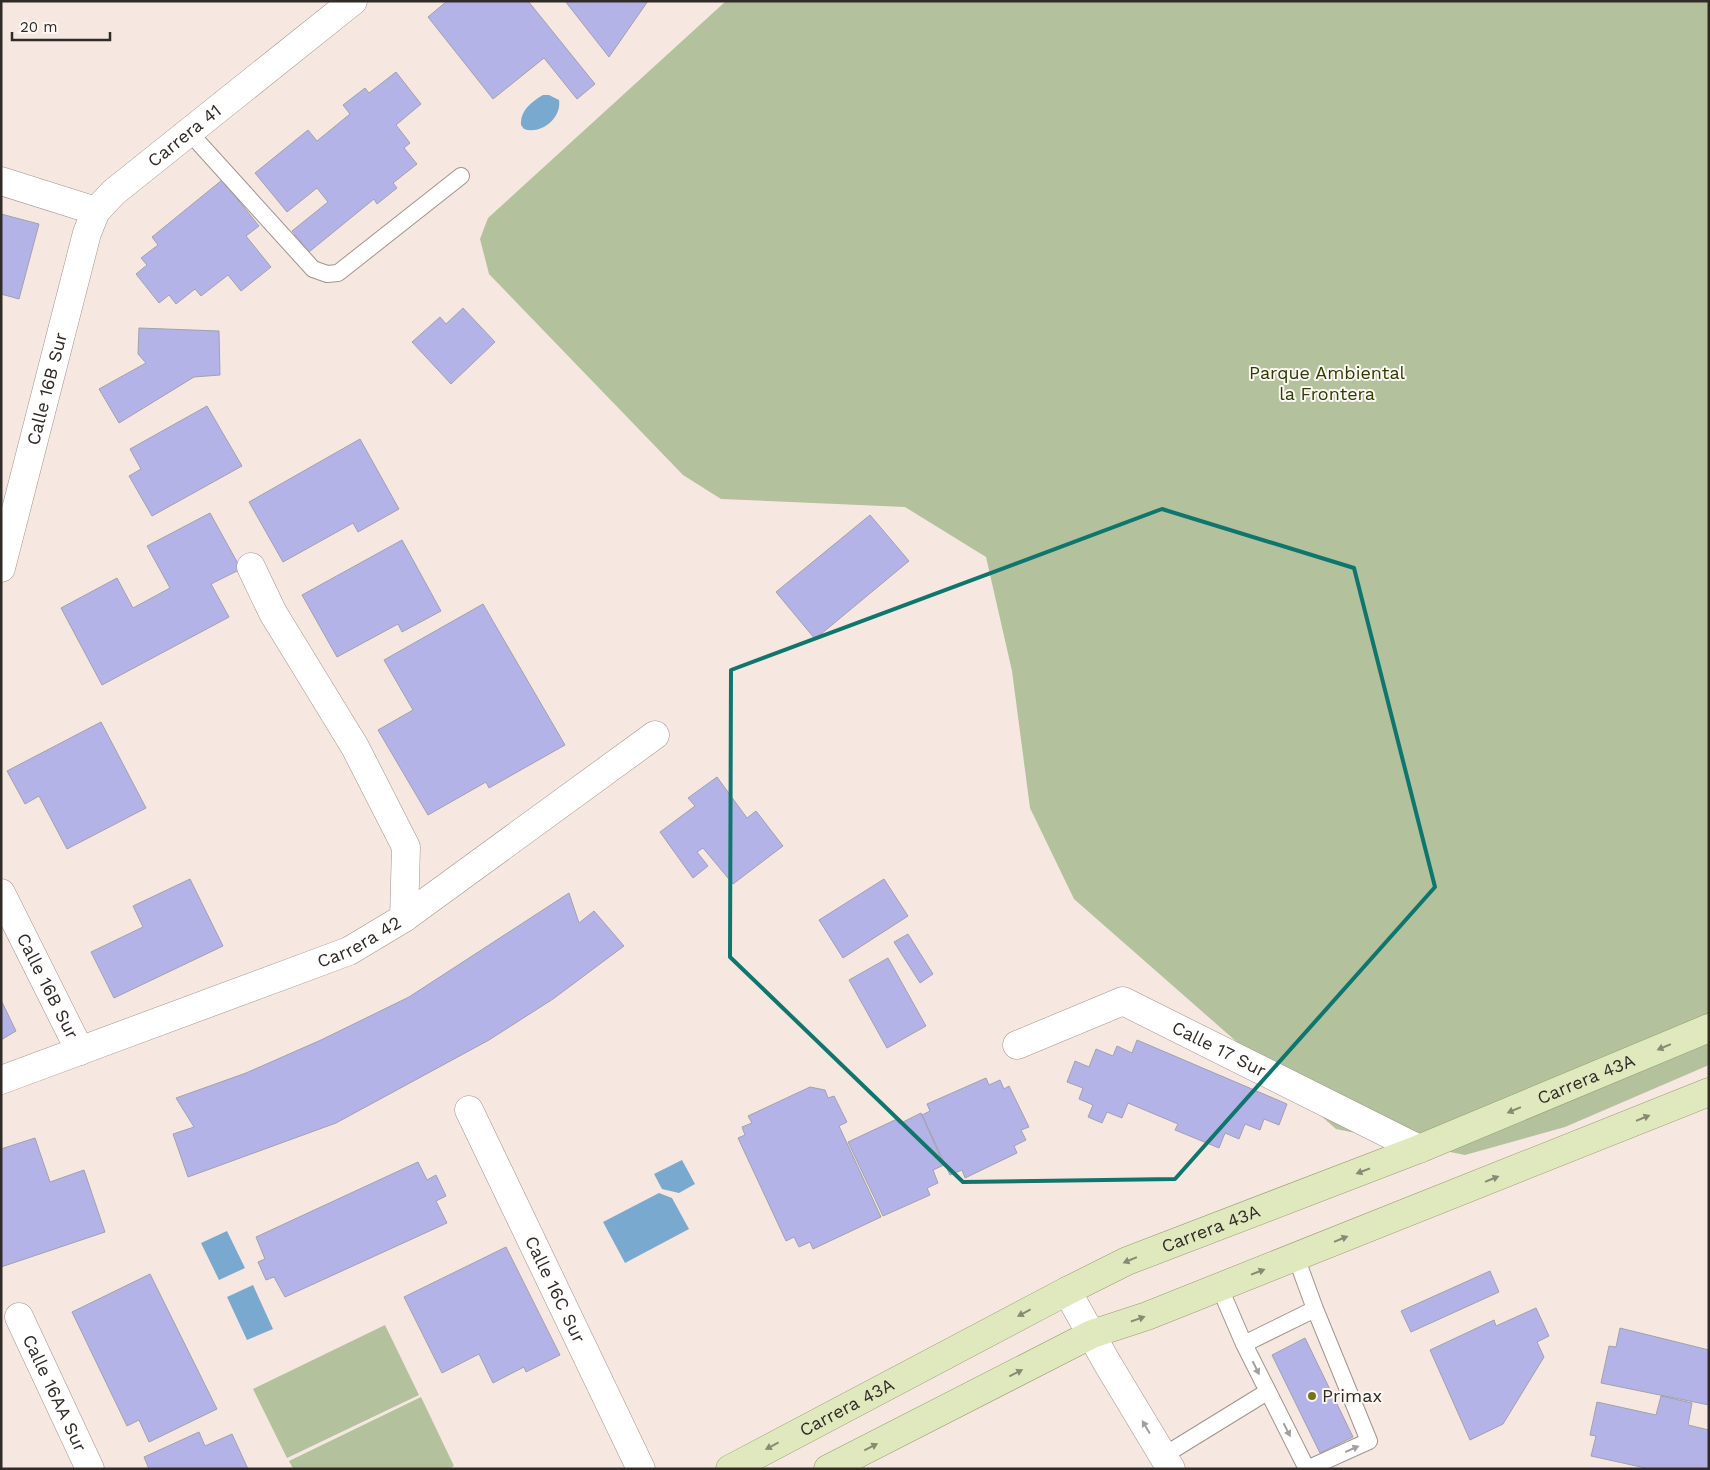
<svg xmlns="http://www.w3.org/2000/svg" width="1710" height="1470" viewBox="0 0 1710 1470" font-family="'Work Sans',sans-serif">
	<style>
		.green { fill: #b3c19d }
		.water { fill: #7aa9cf }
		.building { fill: #b4b3e7; stroke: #a1a1af }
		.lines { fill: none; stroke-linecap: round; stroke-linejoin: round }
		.lane-casing { stroke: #a1948d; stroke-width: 18 }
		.street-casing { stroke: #a1948d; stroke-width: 29 }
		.primary-casing { stroke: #969d6d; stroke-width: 29 }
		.lane { stroke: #fff; stroke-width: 16 }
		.street { stroke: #fff; stroke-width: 28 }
		.primary { stroke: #e0e9be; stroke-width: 28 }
		.oneway { fill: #888a73 }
		.oneway2 { fill: #a2a09e }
		.marked { fill: none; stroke: #0f766e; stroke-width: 4; stroke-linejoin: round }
		.poi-dot { fill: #72751c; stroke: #fdf7f4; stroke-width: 2 }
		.labels { text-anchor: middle; stroke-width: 4; stroke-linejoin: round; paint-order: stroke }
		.street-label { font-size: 18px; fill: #312b28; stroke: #fdf7f4 }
		.park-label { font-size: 18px; fill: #2d3d00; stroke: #fdf7f4 }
		.poi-label { font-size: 18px; fill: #312b28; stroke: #fdf7f4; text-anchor: start }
	</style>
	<rect width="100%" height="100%" fill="#f6e8e0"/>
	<path class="green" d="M726 1H1709V1065L1565 1127 1465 1155 1336 1129 1074 899 1030 808 1012 671 986 557 905 507 721 499 683 475 489 274 480 239 488 218Z
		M385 1325 419 1395 287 1458 253 1389Z
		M421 1397 454 1466 449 1469H293L289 1461Z"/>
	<path class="water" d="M543 95H549L559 100C562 118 541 135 524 129L521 125C520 111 531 102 543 95Z
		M682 1160 695 1184 679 1193 662 1189 654 1174Z
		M659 1193 672 1198 689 1229 625 1263 603 1222Z
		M227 1231 245 1268 219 1280 201 1243Z
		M253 1285 273 1329 247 1340 227 1297Z"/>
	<path class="building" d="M447 1H528L595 84 577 99 544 58 493 99 428 17Z
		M565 1H648L609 57Z
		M396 72 421 104 396 125 410 143 404 148 417 164 393 183 397 188 377 204 374 199 309 252 292 231 328 202 317 188 287 212 255 173 308 130 317 141 350 114 343 105 365 88 369 93Z
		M222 180 259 226 246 236 271 267 241 291 228 275 201 296 195 289 176 304 169 295 159 303 136 274 147 265 141 258 158 245 152 237Z
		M1 214 39 224 19 299 1 294Z
		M463 308 495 342 451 384 412 342 440 317 446 324Z
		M139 328 219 331 220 375 194 377 119 423 99 389 146 363 138 354Z
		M207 406 242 466 152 516 129 476 141 469 130 449Z
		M360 439 399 509 358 532 353 523 283 562 249 502Z
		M210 513 241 569 211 584 229 617 102 685 61 608 117 578 133 608 170 588 147 546Z
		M870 515 909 561 815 639 776 592Z
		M402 540 441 611 402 632 398 624 337 657 302 595Z
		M483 604 565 745 489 788 486 782 428 815 378 730 413 710 384 660Z
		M101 722 146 808 67 849 39 796 25 804 7 771Z
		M717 777 747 818 756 811 783 846 733 884 703 848 697 852 708 866 693 878 660 832 695 806 688 798Z
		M190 879 223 946 114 998 91 952 143 927 133 906Z
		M884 879 908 916 843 958 819 920Z
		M569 893 579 923 594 911 624 946 553 999 489 1040 336 1123 188 1177 173 1134 194 1127 176 1098 246 1073 321 1040 409 997Z
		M908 934 933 974 920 983 894 942Z
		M888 958 926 1026 887 1048 849 980Z
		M1 1000 16 1031 1 1040Z
		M1137 1040 1287 1104 1279 1125 1264 1119 1260 1130 1245 1124 1239 1139 1225 1133 1219 1148 1175 1130 1178 1124 1128 1103 1122 1118 1107 1112 1102 1123 1088 1117 1093 1105 1079 1099 1083 1088 1067 1082 1075 1061 1089 1067 1096 1049 1113 1056 1117 1046 1132 1053Z
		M986 1078 989 1085 1000 1080 1004 1089 1009 1086 1029 1127 1021 1130 1026 1140 1014 1146 1017 1153 965 1178 962 1170 950 1175 922 1115 930 1111 927 1104Z
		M810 1087 825 1090 828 1098 834 1096 847 1122 839 1126 881 1217 813 1249 810 1242 799 1247 794 1237 786 1241 738 1138 745 1135 742 1127 752 1123 748 1116Z
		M921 1113 944 1165 933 1170 938 1183 927 1188 930 1195 883 1216 848 1142 897 1119 899 1124Z
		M35 1138 50 1182 84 1170 105 1232 1 1267V1149Z
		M418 1162 427 1180 436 1175 446 1196 436 1201 447 1223 285 1297 274 1277 266 1280 258 1262 265 1259 256 1237Z
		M506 1247 560 1355 526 1372 524 1367 493 1383 479 1354 442 1373 404 1297Z
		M1490 1271 1499 1292 1411 1332 1401 1311Z
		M150 1274 217 1409 149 1442 139 1420 127 1426 72 1312Z
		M1536 1308 1549 1336 1537 1342 1544 1357 1503 1424 1470 1440 1430 1350 1494 1320 1496 1326Z
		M1620 1328 1709 1350V1405L1601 1383 1609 1346 1616 1347Z
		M1305 1338 1353 1437 1320 1453 1272 1355Z
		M1661 1396 1692 1403 1688 1425 1709 1430V1469H1650L1591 1456 1596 1436 1590 1435 1597 1402 1656 1415Z
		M199 1432 205 1446 232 1434 248 1469H149L144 1457Z"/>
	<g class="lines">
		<defs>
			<path id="lane" d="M189 132 313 269 327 274 338 273 461 176
				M1296 1257 1315 1309 1369 1441 1307 1469
				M1219 1286 1244 1344 1307 1469
				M1244 1344 1315 1309
				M1163 1456 1267 1392"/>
			<g id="street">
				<path d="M1 181 96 211"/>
				<path id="s1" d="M1 568 87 233 96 211 114 192 353 1"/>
				<path id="s2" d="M1 893 80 1051"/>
				<path d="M404 918 655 735"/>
				<path id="s3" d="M1017 1045 1123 1001 1419 1149"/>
				<path id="s4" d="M1 1080 349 951 404 918 406 847 355 747 273 613 251 567"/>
				<path id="s5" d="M469 1110 641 1469"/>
				<path d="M1067 1291 1106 1361 1171 1469"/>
				<path id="s6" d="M19 1317 90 1469"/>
			</g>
			<g id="primary">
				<path id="s7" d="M730 1469 1067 1291 1127 1261 1419 1149 1709 1028"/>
				<path d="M828 1469 1092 1334 1147 1316 1709 1092"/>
			</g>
		</defs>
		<use href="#lane" class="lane-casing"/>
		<use href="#street" class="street-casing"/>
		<use href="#primary" class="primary-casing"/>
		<use href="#lane" class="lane"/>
		<use href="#street" class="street"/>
		<use href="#primary" class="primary"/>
	</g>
	<defs><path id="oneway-solid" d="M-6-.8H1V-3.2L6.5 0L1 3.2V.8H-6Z" transform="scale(1.25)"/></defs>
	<g class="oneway">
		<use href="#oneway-solid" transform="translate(1664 1047) rotate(157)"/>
		<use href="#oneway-solid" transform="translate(1514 1110) rotate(157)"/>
		<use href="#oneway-solid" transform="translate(1643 1118) rotate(-22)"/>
		<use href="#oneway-solid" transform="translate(1363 1171) rotate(159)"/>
		<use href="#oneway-solid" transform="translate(1492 1179) rotate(-22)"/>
		<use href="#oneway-solid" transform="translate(1341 1239) rotate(-22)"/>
		<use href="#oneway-solid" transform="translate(1130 1260) rotate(157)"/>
		<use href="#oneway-solid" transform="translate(1258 1272) rotate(-21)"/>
		<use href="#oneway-solid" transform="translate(1024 1313) rotate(152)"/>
		<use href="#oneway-solid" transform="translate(1138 1319) rotate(-19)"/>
		<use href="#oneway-solid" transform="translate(1016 1373) rotate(-27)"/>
		<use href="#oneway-solid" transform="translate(772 1446) rotate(152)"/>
		<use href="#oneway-solid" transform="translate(871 1447) rotate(-27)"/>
	</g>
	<g class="oneway2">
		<use href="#oneway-solid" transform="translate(1256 1368) rotate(64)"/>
		<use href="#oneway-solid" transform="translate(1146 1427) rotate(-121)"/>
		<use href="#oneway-solid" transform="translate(1287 1430) rotate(63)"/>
		<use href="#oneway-solid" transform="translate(1352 1449) rotate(-24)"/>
	</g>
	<path class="marked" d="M1162 509 1354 568 1435 887 1175 1179 963 1182 730 957 731 670Z"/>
	<circle class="poi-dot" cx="1312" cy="1396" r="5"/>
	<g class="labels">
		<g class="street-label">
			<text dy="6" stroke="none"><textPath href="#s1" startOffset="486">Carrera 41</textPath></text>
			<text dy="6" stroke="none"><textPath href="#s1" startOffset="185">Calle 16B Sur</textPath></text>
			<text dy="6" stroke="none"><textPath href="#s4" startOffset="384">Carrera 42</textPath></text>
			<text dy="6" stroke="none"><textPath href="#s2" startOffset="104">Calle 16B Sur</textPath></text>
			<text dy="6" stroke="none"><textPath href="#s3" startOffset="222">Calle 17 Sur</textPath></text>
			<text dy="6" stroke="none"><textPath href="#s7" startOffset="942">Carrera 43A</textPath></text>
			<text dy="6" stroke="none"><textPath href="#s7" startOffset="538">Carrera 43A</textPath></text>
			<text dy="6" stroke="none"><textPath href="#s5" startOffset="199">Calle 16C Sur</textPath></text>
			<text dy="6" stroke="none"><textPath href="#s6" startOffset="84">Calle 16AA Sur</textPath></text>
			<text dy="6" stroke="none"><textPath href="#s7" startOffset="132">Carrera 43A</textPath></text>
		</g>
		<g class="park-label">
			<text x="1327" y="379">Parque Ambiental<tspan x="1327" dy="21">la Frontera</tspan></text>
		</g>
		<g class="poi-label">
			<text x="1322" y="1402">Primax</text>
		</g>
	</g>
	<rect width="1710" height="1470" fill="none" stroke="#312b28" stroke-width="5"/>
	<path d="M12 32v8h98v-8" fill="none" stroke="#312b28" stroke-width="2.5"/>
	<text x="20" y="32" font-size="15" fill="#312b28" stroke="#fdf7f4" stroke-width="4" paint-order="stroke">20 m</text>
</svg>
